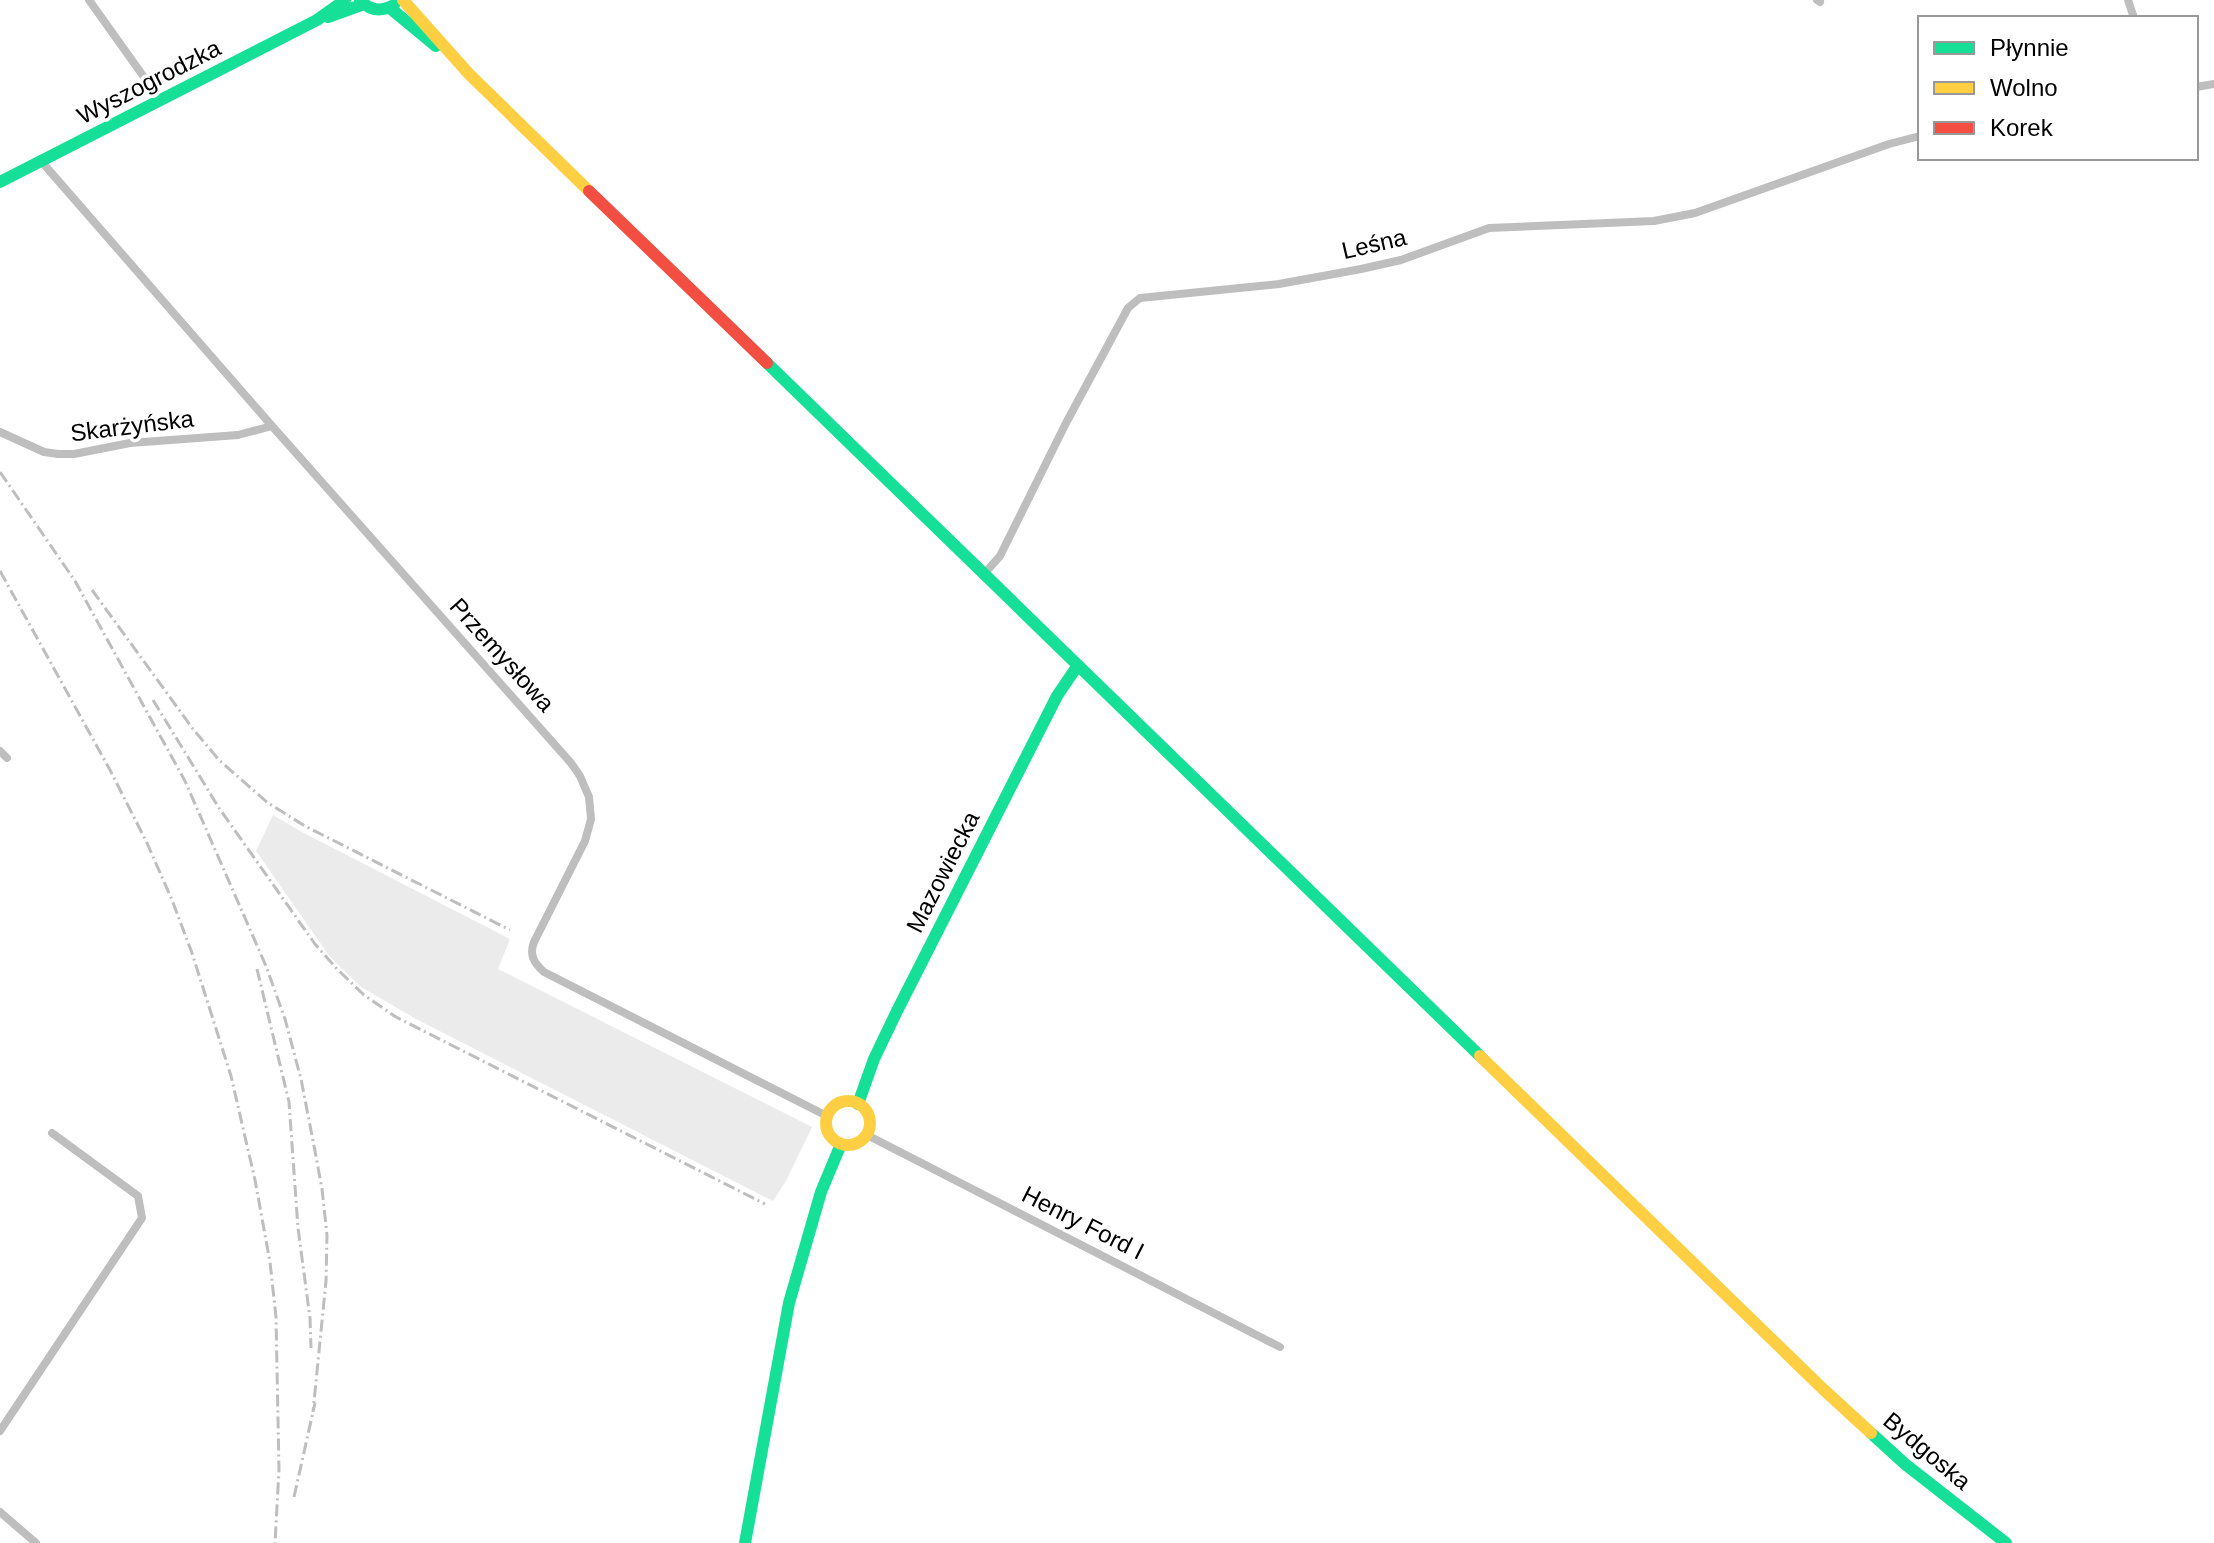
<svg xmlns="http://www.w3.org/2000/svg" width="2214" height="1543" viewBox="0 0 2214 1543" font-family="Arial,sans-serif">
	<style>
		.green { fill: #ebebeb }
		.lines { fill: none; stroke-linecap: round; stroke-linejoin: round }
		.street { stroke: #bebebe; stroke-width: 8 }
		.fast { stroke: #16e098; stroke-width: 12 }
		.slow { stroke: #ffcf43; stroke-width: 12 }
		.jam { stroke: #f24e42; stroke-width: 12 }
		.rail { stroke: #bebebe; stroke-width: 3; stroke-dasharray: 12 4 2 4; stroke-linecap: butt }
		.labels { text-anchor: middle; stroke-width: 7; stroke-linejoin: round; paint-order: stroke }
		.street-label { font-size: 24px; fill: #000; stroke: #fff }
	</style>
	<rect width="100%" height="100%" fill="#fff"/>
	<path class="green" d="M273 815 300 831 510 939 498 969 812 1127 786 1181 773 1201 416 1019 361 987 330 957 256 851Z"/>
	<g class="lines">
		<path class="street" d="M89 0 161 101
			M1817 0 1820 2
			M2128 0 2134 18
			M2196 87 2214 84
			M41 161 272 426 571 763 580 776 589 797 591 819 585 841 534 942C529 955 534 963 544 972L827 1116
			M0 432 44 452 58 454H74L130 443 238 435 272 426
			M984 574 1000 556 1066 423 1128 308 1140 298 1279 284 1361 269 1401 260 1489 228 1654 221 1695 213 1889 144 1920 136
			M0 751 7 758
			M867 1135 1280 1347
			M0 1431 142 1218 138 1196 52 1133
			M0 1512 36 1543"/>
		<path class="fast" d="M360 0C370 11 381 12 394 5
			M390 8 436 46
			M328 17 364 4
			M0 182 317 20 345 0
			M767 363 1480 1056
			M858 1104 874 1059 897 1011 1057 696 1078 665
			M1871 1433 1905 1464 2006 1543
			M745 1543 789 1303 821 1192 841 1144"/>
		<path class="slow" d="M403 0 469 74 589 191
			M1480 1056 1823 1389 1871 1433
			M826 1123a22 22 0 1 1 44 0a22 22 0 1 1-44 0Z"/>
		<path class="jam" d="M589 191 767 363"/>
		<path class="rail" d="M0 472 75 581 185 781 266 966 285 1019 301 1079 315 1151 322 1189 327 1235 326 1281 313 1412
			M0 571 110 770 147 843 172 900 192 953 231 1076 255 1180 270 1262 276 1317 279 1470 275 1543
			M92 590 193 729 219 760 268 803 305 826 510 930
			M153 700 219 808 315 944 337 969 364 995 396 1017 765 1204
			M257 969 289 1102 298 1228 310 1318 311 1348
			M294 1497 315 1403"/>
	</g>
	<g class="labels">
		<g class="street-label">
			<text transform="translate(149 82) rotate(-27)" y="8">Wyszogrodzka</text>
			<text transform="translate(1374 244) rotate(-13)" y="8">Leśna</text>
			<text transform="translate(132 426) rotate(-7)" y="8">Skarżyńska</text>
			<text transform="translate(502 655) rotate(48)" y="8">Przemysłowa</text>
			<text transform="translate(943 872) rotate(-63)" y="8">Mazowiecka</text>
			<text transform="translate(1083 1223) rotate(27)" y="8">Henry Ford I</text>
			<text transform="translate(1927 1451) rotate(40)" y="8">Bydgoska</text>
		</g>
	</g>
	<rect x="1918" y="16" width="280" height="144" fill="#ffffff" stroke="#999999" stroke-width="2"/>
	<rect x="1934" y="42" width="40" height="12" fill="#16e098" stroke="#999999" stroke-width="2"/>
	<text x="1990" y="56" font-size="24" fill="#000000">Płynnie</text>
	<rect x="1934" y="82" width="40" height="12" fill="#ffcf43" stroke="#999999" stroke-width="2"/>
	<text x="1990" y="96" font-size="24" fill="#000000">Wolno</text>
	<rect x="1934" y="122" width="40" height="12" fill="#f24e42" stroke="#999999" stroke-width="2"/>
	<text x="1990" y="136" font-size="24" fill="#000000">Korek</text>
</svg>
